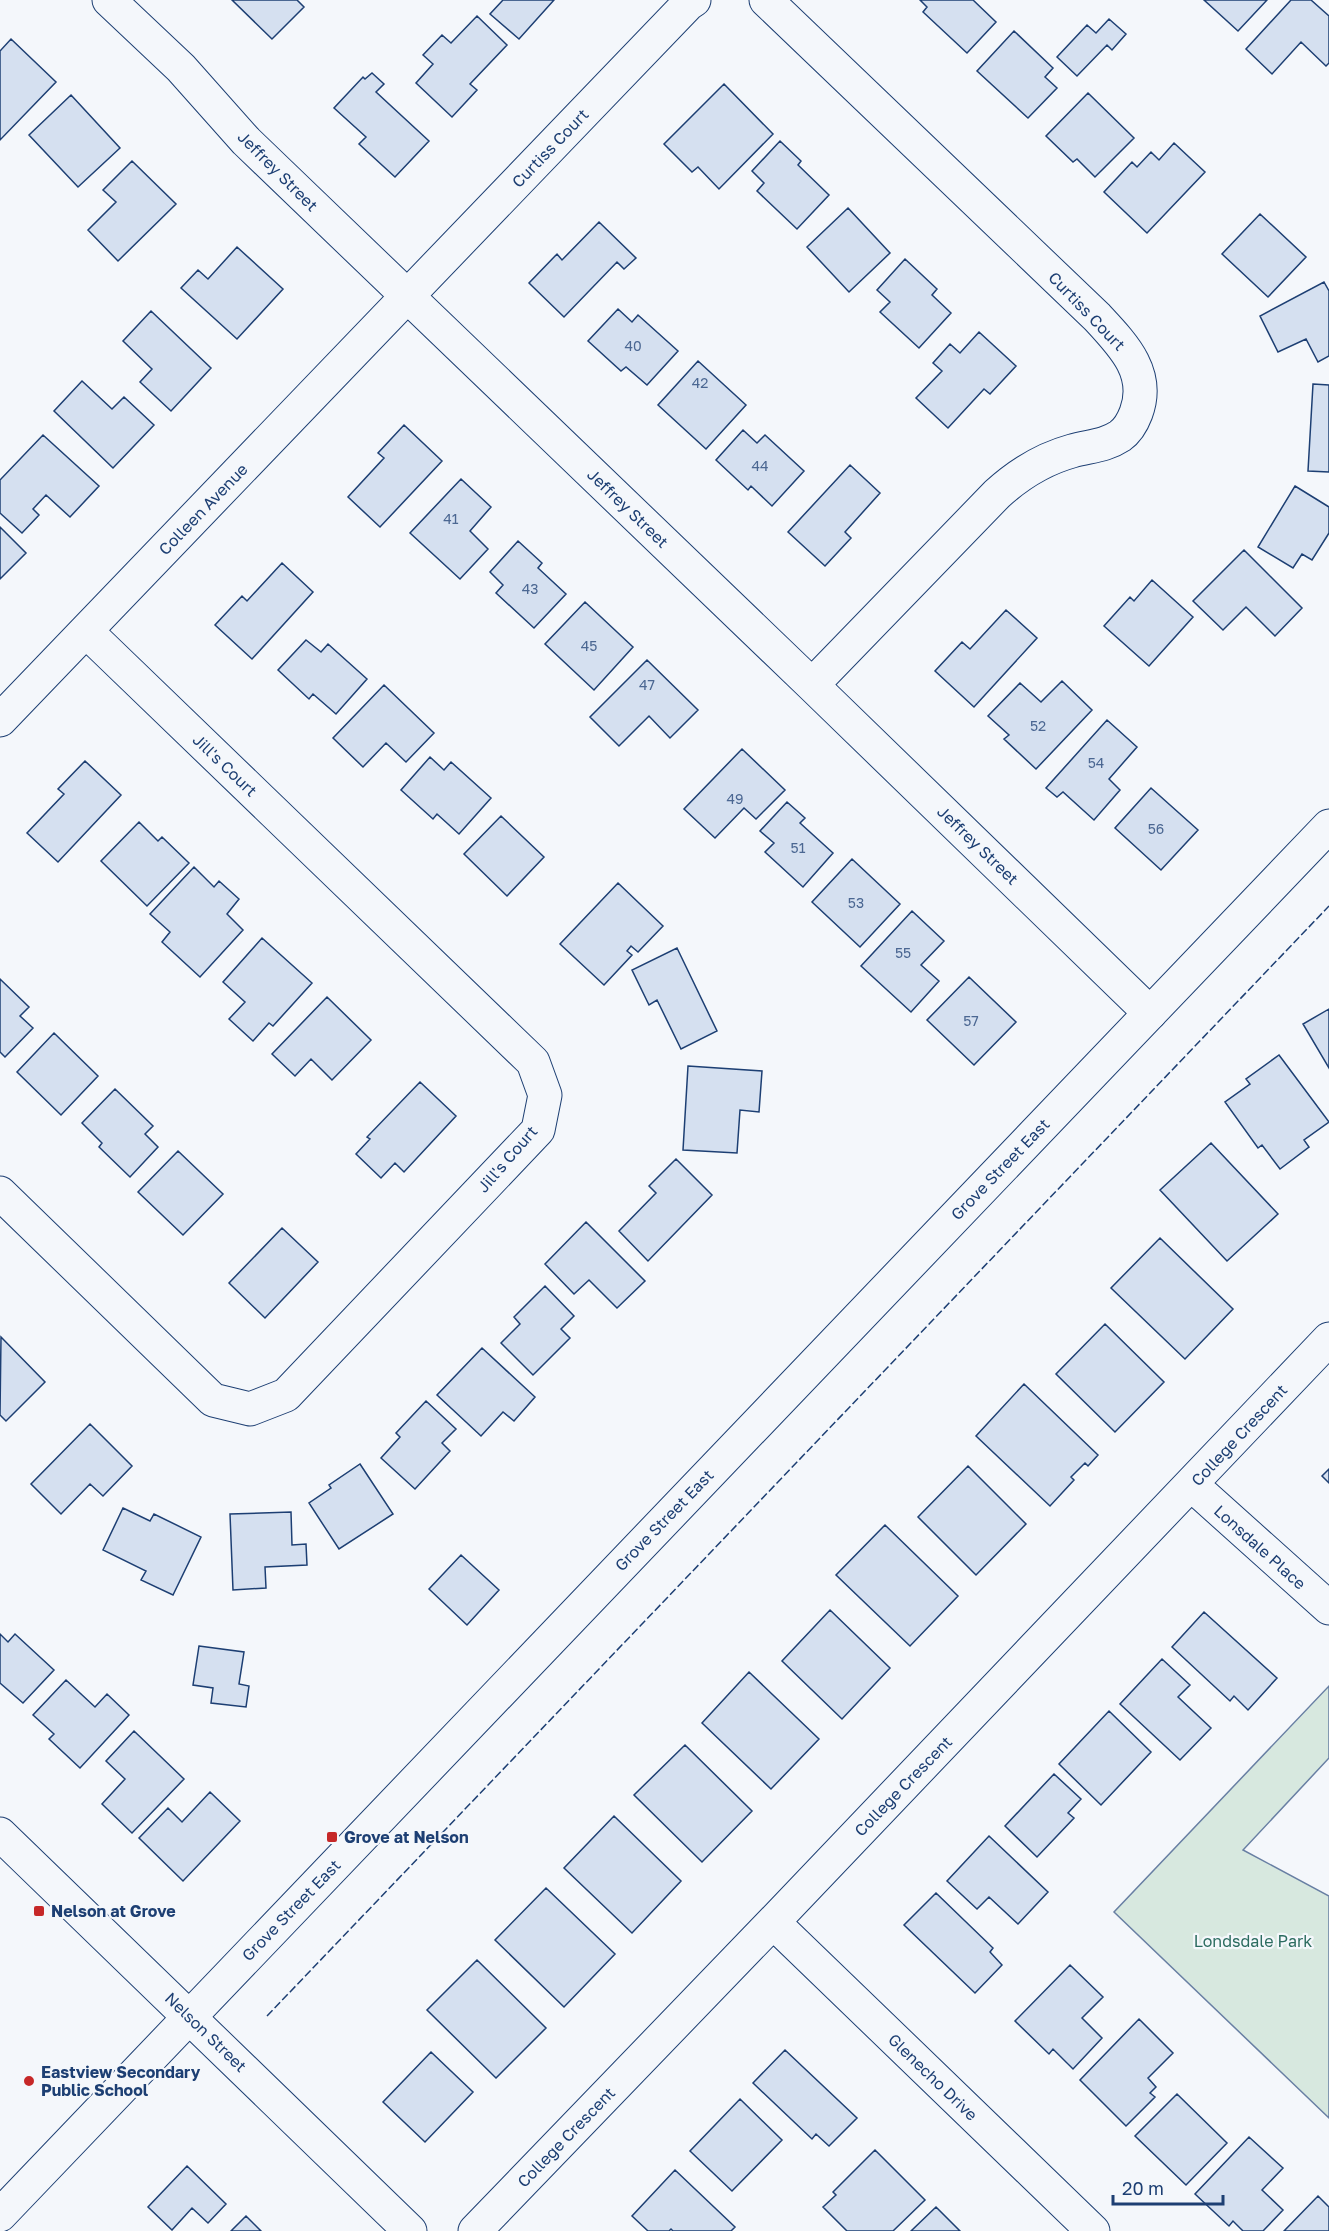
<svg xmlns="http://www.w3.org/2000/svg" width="1329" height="2231" viewBox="0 0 1329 2231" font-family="'Golos Text',sans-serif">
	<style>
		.green { fill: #d7e8df; stroke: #687fa3; stroke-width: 1.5 }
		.building { fill: #d5e0f0; stroke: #1d3f73; stroke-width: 1.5 }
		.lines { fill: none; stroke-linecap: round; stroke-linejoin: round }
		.street-casing { stroke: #1d3f73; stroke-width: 35 }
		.secondary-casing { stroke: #1d3f73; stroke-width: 35 }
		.street { stroke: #f4f7fb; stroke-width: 33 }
		.secondary { stroke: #f4f7fb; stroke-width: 33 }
		.fence { stroke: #1d3f73; stroke-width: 1.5; stroke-dasharray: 8 3; stroke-linecap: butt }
		.poi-dot { fill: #c62828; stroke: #f4f7fb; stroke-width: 2 }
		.labels { text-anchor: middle; stroke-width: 4.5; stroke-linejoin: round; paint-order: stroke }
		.number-label { font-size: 14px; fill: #4b6792 }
		.street-label { font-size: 16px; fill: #1d3f73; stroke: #f4f7fb }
		.poi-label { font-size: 16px; font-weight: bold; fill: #1d3f73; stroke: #f4f7fb; text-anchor: start }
		.park-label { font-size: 16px; fill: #2c6c60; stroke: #f4f7fb }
	</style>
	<rect width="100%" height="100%" fill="#f4f7fb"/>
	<path class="green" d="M1329 1686V1758L1243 1850 1329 1896V2118L1114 1912Z"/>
	<path class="building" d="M232 0H297L304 7 272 39Z
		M503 0H554L519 39 490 14Z
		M920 0H973L996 22 967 53 923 12 927 7Z
		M1204 0H1267L1238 31Z
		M1291 0H1311L1329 16V63L1326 66 1301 42 1272 74 1246 49Z
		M477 16 507 45 470 84 477 90 452 117 416 83 433 64 423 55 442 35 451 43Z
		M1109 19 1126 34 1112 50 1107 45 1077 76 1057 57 1087 25 1096 33Z
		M1014 31 1053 68 1045 77 1057 88 1028 118 977 71Z
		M11 39 56 82 0 140V51Z
		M372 73 384 84 376 92 429 141 395 177 359 144 366 137 334 108 363 77 365 79Z
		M724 84 773 134 719 189 698 167 692 172 664 144Z
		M1088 93 1134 138 1095 177 1077 159 1073 162 1046 136Z
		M71 95 120 148 78 187 29 135Z
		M780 141 801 161 798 165 829 195 797 229 757 191 764 183 752 171Z
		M1174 143 1205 172 1147 233 1104 192 1132 162 1137 167 1151 152 1159 160Z
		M132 161 176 204 118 261 88 230 116 202 103 190Z
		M848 208 890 253 849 292 807 247Z
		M1260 214 1306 257 1268 297 1222 254Z
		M599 222 636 258 624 269 617 262 564 317 529 283 557 254 562 260Z
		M237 247 283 289 237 339 181 288 198 270 208 279Z
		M905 259 937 289 932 295 951 313 919 348 880 312 890 302 877 290Z
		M1324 282 1329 291V356L1318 362 1306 339 1278 352 1260 316Z
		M618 309 632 322 638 315 678 351 647 385 626 367 621 371 588 341Z
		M151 311 211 368 171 411 140 382 152 369 123 341Z
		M979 332 1016 366 990 394 984 389 948 428 916 398 942 371 933 363 950 344 960 353Z
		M698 361 746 405 706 449 658 405Z
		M82 381 112 409 124 397 154 425 113 468 54 411Z
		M1313 384 1329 385V472L1308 471Z
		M404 425 442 461 380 527 348 497 384 458 378 453Z
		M743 430 757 443 765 435 804 471 772 506 751 486 748 490 716 460Z
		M43 435 99 486 70 517 46 495 33 509 39 515 22 533 0 513V480Z
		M850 465 880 493 845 532 851 538 825 566 788 532Z
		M461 479 491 507 470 531 488 549 460 579 410 533Z
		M1295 486 1329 507V533L1312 560 1302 554 1293 568 1258 547Z
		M0 527 26 553 0 579Z
		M518 541 542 563 538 568 566 594 534 628 496 593 503 585 490 572Z
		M1244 550 1302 608 1275 636 1246 607 1223 630 1193 601Z
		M282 563 313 592 252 659 215 625 242 596 247 601Z
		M1152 580 1193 617 1149 666 1104 626 1130 597 1134 601Z
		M585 602 633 647 594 690 545 644Z
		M1006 610 1037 638 974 707 935 671 962 642 970 649Z
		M306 640 321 652 328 644 367 679 336 714 313 694 309 699 278 670Z
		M647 660 698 710 670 738 649 716 619 746 590 717Z
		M1062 681 1092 710 1036 769 1004 739 1009 735 988 716 1020 683 1041 702Z
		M384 685 434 733 406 762 386 743 363 767 333 738Z
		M1107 720 1137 747 1109 779 1120 790 1094 820 1063 792 1057 797 1046 788Z
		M742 749 785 790 756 819 744 808 715 838 684 809Z
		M430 757 444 770 451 762 491 798 459 834 437 814 433 819 401 790Z
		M85 761 121 795 58 862 27 833 64 794 58 789Z
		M1151 788 1198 830 1161 870 1115 828Z
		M787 802 805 818 800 823 833 853 803 887 765 852 774 843 760 831Z
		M501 816 544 857 507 896 464 854Z
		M139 822 158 841 162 837 189 863 147 906 101 861Z
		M852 859 900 904 860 947 812 902Z
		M194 867 214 887 219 881 239 899 227 914 243 930 200 977 162 942 170 932 150 914Z
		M618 883 663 926 638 952 631 946 627 951 632 955 604 985 560 944Z
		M912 911 944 941 921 965 939 981 911 1012 861 966Z
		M262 938 312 983 273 1026 269 1023 253 1041 229 1019 245 1002 223 982Z
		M677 948 717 1031 681 1049 657 1000 649 1005 632 970Z
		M969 977 1016 1022 974 1065 927 1020Z
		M0 979 29 1007 20 1016 33 1028 5 1057 0 1052Z
		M327 997 371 1040 332 1080 311 1059 295 1076 272 1054Z
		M1329 1009V1068L1303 1024Z
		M54 1033 98 1076 61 1115 17 1072Z
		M1279 1055 1329 1122 1304 1140 1309 1147 1280 1169 1262 1145 1258 1148 1225 1102 1250 1084 1246 1079Z
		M688 1066 762 1071 759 1112 740 1110 737 1153 683 1150Z
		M420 1082 456 1116 404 1172 395 1163 381 1178 356 1154 370 1139 367 1137Z
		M115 1089 153 1126 145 1134 158 1147 130 1177 99 1147 102 1143 82 1123Z
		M1211 1143 1278 1214 1227 1261 1160 1190Z
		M178 1151 223 1194 183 1235 138 1192Z
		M676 1159 712 1195 648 1261 619 1231 656 1193 649 1186Z
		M586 1222 645 1281 617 1308 589 1280 574 1294 545 1264Z
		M282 1228 318 1262 265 1318 229 1283Z
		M1160 1238 1233 1309 1185 1359 1111 1288Z
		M545 1286 574 1316 561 1329 570 1338 533 1375 501 1343 520 1324 514 1317Z
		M1105 1324 1164 1382 1115 1432 1056 1374Z
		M1 1337 45 1382 6 1421 0 1415Z
		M482 1348 535 1397 514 1421 503 1412 481 1436 437 1395Z
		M1024 1384 1098 1455 1088 1466 1085 1463 1071 1477 1074 1480 1050 1506 976 1436Z
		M426 1401 456 1429 442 1443 450 1451 415 1489 381 1458 400 1437 396 1433Z
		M90 1424 132 1466 103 1496 90 1484 61 1514 31 1484Z
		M360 1464 393 1514 339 1549 309 1503 331 1488 329 1485Z
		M968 1466 1026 1524 976 1575 918 1517Z
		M1329 1469V1483L1322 1476Z
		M123 1508 150 1521 154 1514 201 1537 173 1595 141 1580 146 1571 103 1550Z
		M291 1512 292 1545 306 1544 307 1565 265 1567 266 1588 233 1590 230 1514Z
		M885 1525 958 1596 910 1646 836 1575Z
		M461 1555 499 1590 467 1625 429 1589Z
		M830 1610 890 1668 842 1719 782 1661Z
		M1204 1612 1277 1678 1248 1710 1234 1696 1230 1701 1172 1647Z
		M0 1634 8 1642 15 1634 54 1670 23 1703 0 1683Z
		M199 1646 244 1652 239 1684 249 1686 246 1707 211 1703 213 1688 193 1685Z
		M1162 1659 1190 1685 1178 1697 1211 1728 1180 1760 1120 1704Z
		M749 1672 819 1739 771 1789 702 1723Z
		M66 1680 95 1707 107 1694 129 1715 80 1768 49 1739 54 1734 33 1715Z
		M1109 1711 1151 1752 1101 1805 1059 1764Z
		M134 1731 184 1779 132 1833 102 1804 125 1779 106 1761Z
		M685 1745 752 1811 702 1862 634 1795Z
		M1054 1774 1081 1799 1068 1813 1074 1818 1037 1857 1005 1826Z
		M210 1792 240 1821 183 1881 139 1838 168 1808 182 1822Z
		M614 1816 681 1881 632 1933 564 1868Z
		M989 1836 1048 1892 1018 1924 989 1897 977 1909 947 1881Z
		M546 1888 615 1954 564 2007 495 1940Z
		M936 1893 993 1948 990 1952 1002 1965 975 1993 904 1925Z
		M477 1960 546 2028 496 2078 427 2010Z
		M1070 1965 1103 1997 1082 2018 1102 2038 1073 2069 1053 2049 1049 2054 1015 2021Z
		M1139 2019 1173 2053 1148 2078 1156 2087 1150 2093 1155 2097 1126 2126 1080 2080Z
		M785 2050 857 2118 829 2146 816 2134 812 2139 753 2083Z
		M431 2052 473 2092 425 2142 383 2102Z
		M1177 2094 1227 2143 1186 2185 1135 2136Z
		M740 2099 782 2140 732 2191 690 2151Z
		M1249 2137 1283 2168 1262 2190 1283 2210 1263 2231H1243L1233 2221 1229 2226 1195 2194Z
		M875 2150 925 2200 893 2231H847L823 2207 836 2195 833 2192Z
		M187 2166 226 2204 208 2223 192 2208 172 2230 148 2207Z
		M675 2170 735 2227 731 2231H673L671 2229 669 2231H648L632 2216Z
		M1318 2196 1329 2207V2231H1284Z
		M936 2207 960 2231H911Z
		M246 2216 261 2231H231Z"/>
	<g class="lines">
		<defs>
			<path id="street" d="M109 0 181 68 246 141 812 685 1150 1013
				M766 0 1097 317C1123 345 1151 373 1136 413 1133 421 1127 431 1120 436 1105 446 1090 446 1072 451 1043 459 1019 474 997 494L812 685
				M0 720 688 4 694 0
				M0 1193 213 1400 250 1409 286 1395 538 1130 545 1095 533 1062 86 631
				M1192 1485 1329 1608
				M0 1834 410 2231
				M773 1922 1093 2231
				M475 2231 773 1922 1329 1339"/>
			<path id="secondary" d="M0 2215 1329 826"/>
		</defs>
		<use href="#street" class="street-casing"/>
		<use href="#secondary" class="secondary-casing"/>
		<use href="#street" class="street"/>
		<use href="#secondary" class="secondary"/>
		<path class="fence" d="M267 2016 1329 906"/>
	</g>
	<g class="poi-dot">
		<rect x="326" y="1831" width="12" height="12" rx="3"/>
		<rect x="33" y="1905" width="12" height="12" rx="3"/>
		<circle cx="29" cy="2081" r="6"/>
	</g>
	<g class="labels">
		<g class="number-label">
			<text x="633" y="351">40</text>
			<text x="700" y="388">42</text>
			<text x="760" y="471">44</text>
			<text x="451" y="524">41</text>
			<text x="530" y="594">43</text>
			<text x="589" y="651">45</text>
			<text x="647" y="690">47</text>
			<text x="1038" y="731">52</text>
			<text x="1096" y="768">54</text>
			<text x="735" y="804">49</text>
			<text x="1156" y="834">56</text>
			<text x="798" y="853">51</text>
			<text x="856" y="908">53</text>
			<text x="903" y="958">55</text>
			<text x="971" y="1026">57</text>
		</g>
		<g class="street-label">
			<text transform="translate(550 148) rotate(-46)" y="6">Curtiss Court</text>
			<text transform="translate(278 171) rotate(45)" y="6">Jeffrey Street</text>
			<text transform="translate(1087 311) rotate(46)" y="6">Curtiss Court</text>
			<text transform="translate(628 508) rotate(44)" y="6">Jeffrey Street</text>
			<text transform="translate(203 509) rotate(-46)" y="6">Colleen Avenue</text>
			<text transform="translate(225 765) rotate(44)" y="6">Jill's Court</text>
			<text transform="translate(978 845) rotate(44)" y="6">Jeffrey Street</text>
			<text transform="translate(507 1159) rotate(-49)" y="6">Jill's Court</text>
			<text transform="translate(1000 1169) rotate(-46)" y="6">Grove Street East</text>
			<text transform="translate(1239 1435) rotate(-47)" y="6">College Crescent</text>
			<text transform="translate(664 1520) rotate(-46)" y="6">Grove Street East</text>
			<text transform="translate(1260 1547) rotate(42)" y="6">Lonsdale Place</text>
			<text transform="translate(903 1786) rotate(-46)" y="6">College Crescent</text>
			<text transform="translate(291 1910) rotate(-46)" y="6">Grove Street East</text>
			<text transform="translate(206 2032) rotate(44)" y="6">Nelson Street</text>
			<text transform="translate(933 2077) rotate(44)" y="6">Glenecho Drive</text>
			<text transform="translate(566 2137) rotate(-46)" y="6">College Crescent</text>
		</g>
		<g class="poi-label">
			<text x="344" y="1843">Grove at Nelson</text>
			<text x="51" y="1917">Nelson at Grove</text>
			<text x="41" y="2078">Eastview Secondary<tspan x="41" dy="18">Public School</tspan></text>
		</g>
		<g class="park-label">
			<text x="1253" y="1947">Londsdale Park</text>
		</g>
	</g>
	<path d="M1113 2195v9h110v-9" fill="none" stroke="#1d3f73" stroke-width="3"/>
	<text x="1122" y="2195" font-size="18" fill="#1d3f73" stroke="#f4f7fb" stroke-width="4.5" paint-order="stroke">20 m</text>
</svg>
